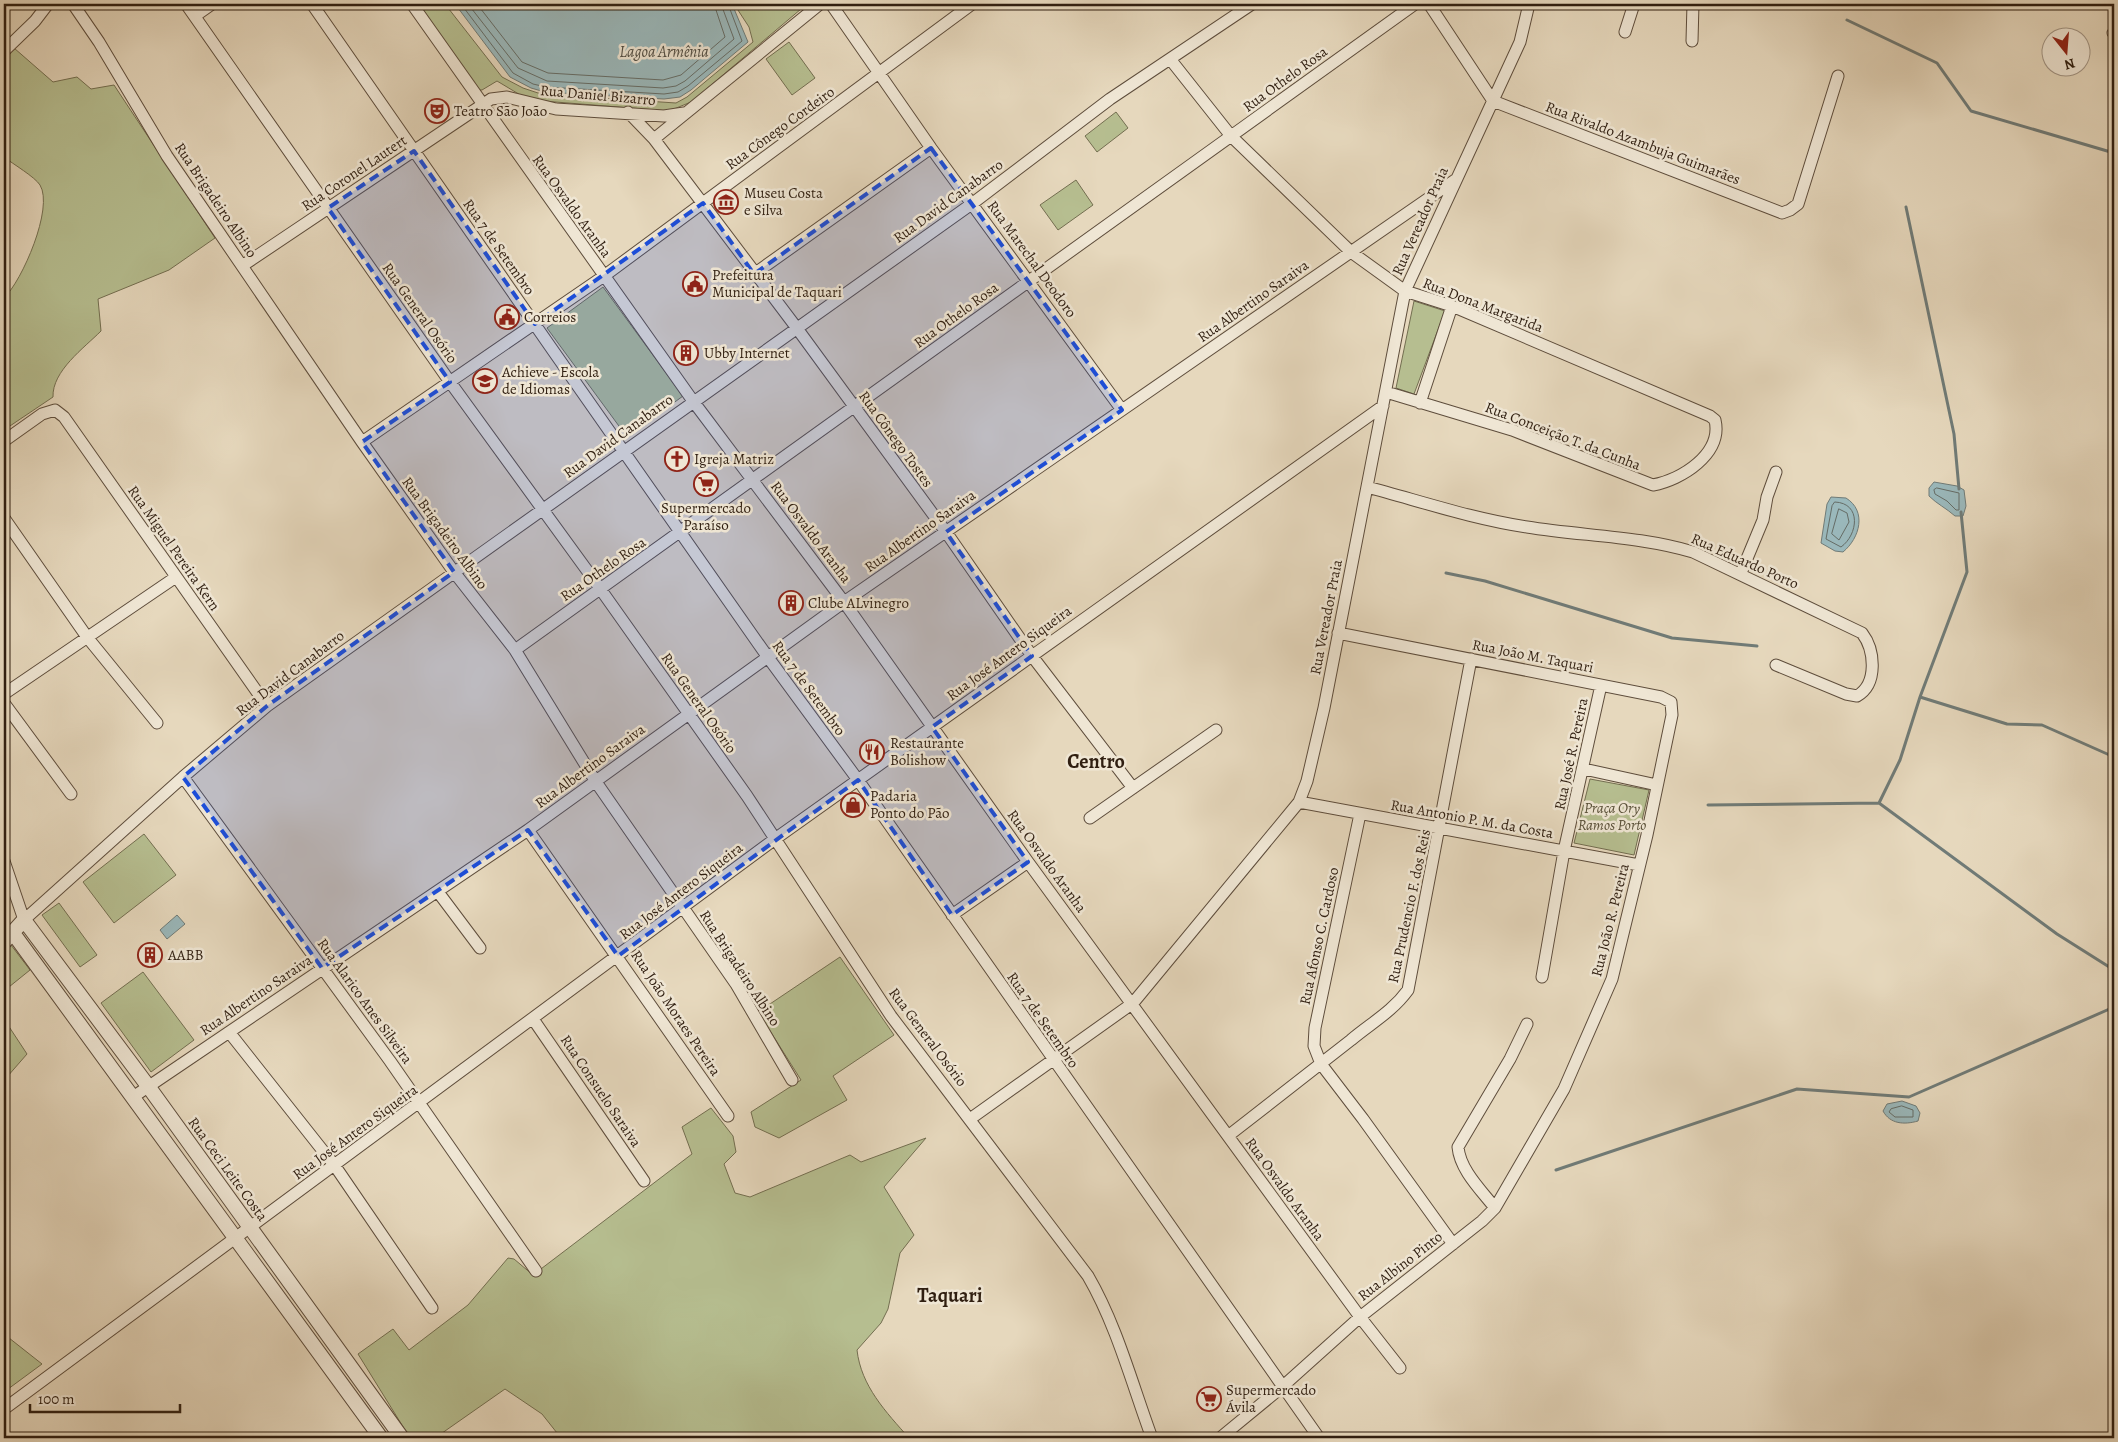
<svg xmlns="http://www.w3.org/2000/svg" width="2118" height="1442" viewBox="0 0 2118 1442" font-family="Alegreya,serif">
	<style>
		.green { fill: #b6be90; stroke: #736e50 }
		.water { fill: #9ab8bb; stroke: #707b77 }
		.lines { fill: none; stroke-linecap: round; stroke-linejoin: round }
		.shore { stroke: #656c66; stroke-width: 1 }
		.stream { stroke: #707b77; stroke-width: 3 }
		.minor-casing { stroke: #5e4d3c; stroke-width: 13 }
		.tertiary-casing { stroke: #5e4d3c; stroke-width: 16 }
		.minor { stroke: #efe6d4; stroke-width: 11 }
		.tertiary { stroke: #efe6d4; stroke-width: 14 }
		.marked { fill: #1d4ed8; fill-opacity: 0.2; stroke: #1d4ed8; stroke-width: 4; stroke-dasharray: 10 6; stroke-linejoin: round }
		.labels { text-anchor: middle; stroke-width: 5; stroke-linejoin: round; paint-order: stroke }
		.street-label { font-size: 15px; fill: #301f11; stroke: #efe6d4 }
		.poi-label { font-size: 15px; fill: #301f11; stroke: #efe6d4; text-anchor: start }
		.park-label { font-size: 15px; font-style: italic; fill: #584f37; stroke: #efe6d4 }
		.water-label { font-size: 16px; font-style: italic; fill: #504d44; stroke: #efe6d4 }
		.district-label { font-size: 20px; font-weight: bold; fill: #301f11; stroke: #efe6d4 }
	</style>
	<rect width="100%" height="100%" fill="#e6d8bd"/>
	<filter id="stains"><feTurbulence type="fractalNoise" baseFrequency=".004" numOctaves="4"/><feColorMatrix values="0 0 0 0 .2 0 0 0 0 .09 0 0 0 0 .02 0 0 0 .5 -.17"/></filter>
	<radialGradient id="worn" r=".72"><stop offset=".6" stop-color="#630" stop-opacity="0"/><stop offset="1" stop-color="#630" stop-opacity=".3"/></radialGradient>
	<path class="green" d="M417 4H445L502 77 523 88 541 94 676 103 687 97 753 42 749 27 734 4H796L801 9 691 102 669 111 543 101 522 96 497 81 482 90H477Z
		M789 42 815 78 792 95 766 59Z
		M14 48 53 82 77 77 91 89 114 85 215 238 169 270 98 299 101 331C84 348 52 371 53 397L4 430V298C22 281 54 208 40 185 35 177 13 164 4 157V58Z
		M1116 112 1128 128 1097 152 1085 136Z
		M1076 180 1093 205 1058 230 1040 205Z
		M603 287 683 396 627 437 547 328Z
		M1414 301 1445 311 1414 394 1396 388Z
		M1590 779 1649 790 1634 855 1574 843Z
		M144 834 176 875 114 923 83 882Z
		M59 903 97 955 80 967 42 915Z
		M11 945 30 970 4 991V951Z
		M840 957 894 1035 833 1076 847 1100 779 1138 755 1127 751 1112 801 1080 758 1012Z
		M143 972 194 1040 151 1072 101 1003Z
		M4 1019 27 1054 7 1077 4 1084Z
		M711 1108 733 1136 736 1152 724 1164 735 1193 750 1197 850 1155 861 1162 926 1138 884 1187 914 1235 900 1253 888 1309 881 1323 857 1350C861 1386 886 1412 909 1438H561L542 1414 505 1389 435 1438H410L358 1354 393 1329 409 1350 468 1305 508 1258 514 1259 533 1275 692 1154 682 1127Z
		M4 1334 42 1364 4 1392Z"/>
	<path class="water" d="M455 4H732L748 42 691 90 680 97 664 99 545 92 531 88 510 77Z
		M1934 482 1957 486 1964 490 1966 506 1963 516H1955C1946 508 1937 504 1929 496V488Z
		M1831 497 1846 498C1867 511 1860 538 1843 552L1835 551 1821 543 1827 504Z
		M177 915 185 924 167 939 160 930Z
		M1902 1101 1916 1106 1920 1113 1918 1121C1904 1125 1890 1124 1883 1111L1887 1104Z"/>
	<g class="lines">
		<path class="shore" d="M461 4 513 73 533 84 546 87 664 94 678 92 688 86 742 41 728 4
			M468 4 518 68 547 81 663 88 676 86 685 81 734 39 721 4
			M477 4 522 62 548 73 663 80 681 75 725 37 714 4
			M1937 488 1959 493V510H1956L1947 501 1935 494 1934 490Z
			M1835 502C1862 503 1858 535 1841 547L1826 539 1832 506Z
			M1839 509 1847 513 1849 522 1839 540 1832 534Z
			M1902 1106 1913 1110V1117H1895L1889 1112 1891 1109Z"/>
		<path class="stream" d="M1847 20 1937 63 1971 111 2114 153
			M1906 207 1954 434 1959 489
			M1446 573 1485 581 1672 638 1757 646
			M1920 697 2007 724 2042 725 2114 757
			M1879 803 1900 760 1920 697 1967 572 1961 512
			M1708 805 1879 803 2057 934 2114 970
			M1556 1170 1797 1089 1909 1097 2114 1007"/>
		<defs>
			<path id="minor" d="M73 4 99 42 167 156 362 442 454 572 515 650 596 782 736 984 792 1080
				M186 4 450 382 594 580 747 796 891 1016 1088 1276C1117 1326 1132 1384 1152 1438
				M312 4 554 352 767 656 858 780 1319 1438
				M412 4 693 401 844 602 1028 862 1360 1317 1400 1368
				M831 4 931 148 1122 410
				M1429 4 1493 101
				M195 16 212 4
				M1625 32 1634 4
				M2113 33H2114
				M1692 41 1693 4
				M4 51 35 21 48 4
				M1170 59 1231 136 1351 252 1405 291 1452 306 1710 416 1715 420C1723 454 1681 480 1653 485L1512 430 1386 392
				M1493 101 1782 213 1790 210 1798 204 1838 76
				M628 112 654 139 796 327 946 532 1032 656 1133 788
				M654 139 820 4
				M242 266 491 99 507 97 556 109 664 116 684 113
				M754 274 931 148
				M1420 403 1452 306
				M4 441 42 414 55 410 64 417 267 706
				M362 442 604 276 972 4
				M1367 487C1420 501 1473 519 1527 527 1582 536 1640 536 1693 552L1862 633C1875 650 1878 684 1857 696L1846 694 1776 665
				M4 518 87 637 157 723
				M1741 573 1763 520 1767 497 1776 472
				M515 650 1415 4
				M4 694 176 577
				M4 703 71 794
				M1584 769 1657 785
				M183 777 390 1061 536 1271
				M1299 802 1639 865
				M1360 814 1315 1028 1314 1046 1321 1064 1363 1119 1453 1244
				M1090 818 1216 730
				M528 830 728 1116
				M4 861 24 920 183 777 267 706 973 203 1110 99 1252 4
				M438 892 480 948
				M952 915 1028 862
				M1542 977 1564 851 1601 685
				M533 1019 644 1181
				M229 1032 335 1166 432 1308
				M133 1097 528 830 844 602 1455 180
				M970 1119 1133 1003 1299 802 1307 781 1324 708 1405 291 1520 42 1529 4
				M1228 1136C1269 1104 1310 1072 1351 1040 1371 1023 1392 1012 1408 990L1471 659
				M1495 1208C1481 1190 1460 1170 1458 1147L1510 1059 1527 1024
				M4 1409 775 839 1383 406
				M1220 1438 1282 1387 1360 1317 1482 1221 1495 1208 1564 1089 1612 979 1647 835 1672 715 1671 702 1661 697 1338 633"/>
			<path id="tertiary" d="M13 933 381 1438
				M4 942 24 920 148 1086 402 1438"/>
		</defs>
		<use href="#minor" class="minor-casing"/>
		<use href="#tertiary" class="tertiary-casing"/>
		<use href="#minor" class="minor"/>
		<use href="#tertiary" class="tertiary"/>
	</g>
	<path class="marked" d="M931 148 1122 410 946 532 1032 656 932 727 1028 862 952 915 858 780 618 956 528 830 322 968 183 777 267 706 454 572 362 442 450 382 328 208 414 151 535 324 703 203 754 274Z"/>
	<defs>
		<symbol id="theatre-ring" viewBox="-11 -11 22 22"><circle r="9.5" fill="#efe6d4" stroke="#8f2418" stroke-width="1.5"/><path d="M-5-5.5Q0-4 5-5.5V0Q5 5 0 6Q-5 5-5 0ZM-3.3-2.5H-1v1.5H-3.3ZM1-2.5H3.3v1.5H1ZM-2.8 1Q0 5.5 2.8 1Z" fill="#8f2418"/></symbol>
		<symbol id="museum-ring" viewBox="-11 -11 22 22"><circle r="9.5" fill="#efe6d4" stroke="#8f2418" stroke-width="1.5"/><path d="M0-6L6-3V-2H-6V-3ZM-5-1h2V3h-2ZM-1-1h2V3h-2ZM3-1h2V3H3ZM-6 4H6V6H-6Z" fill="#8f2418"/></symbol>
		<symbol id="civic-ring" viewBox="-11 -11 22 22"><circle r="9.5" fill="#efe6d4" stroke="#8f2418" stroke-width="1.5"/><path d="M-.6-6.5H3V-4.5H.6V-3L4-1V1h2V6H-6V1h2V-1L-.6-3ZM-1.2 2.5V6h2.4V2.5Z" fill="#8f2418"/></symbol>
		<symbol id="building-ring" viewBox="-11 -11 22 22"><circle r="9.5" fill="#efe6d4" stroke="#8f2418" stroke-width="1.5"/><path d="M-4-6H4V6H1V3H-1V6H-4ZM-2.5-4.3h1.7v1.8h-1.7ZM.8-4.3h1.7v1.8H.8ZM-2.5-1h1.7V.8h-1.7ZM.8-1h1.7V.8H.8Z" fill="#8f2418"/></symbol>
		<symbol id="school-ring" viewBox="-11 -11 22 22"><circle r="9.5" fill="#efe6d4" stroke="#8f2418" stroke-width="1.5"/><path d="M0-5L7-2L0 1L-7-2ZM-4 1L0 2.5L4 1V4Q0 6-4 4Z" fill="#8f2418"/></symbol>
		<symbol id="church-ring" viewBox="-11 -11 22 22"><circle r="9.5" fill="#efe6d4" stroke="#8f2418" stroke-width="1.5"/><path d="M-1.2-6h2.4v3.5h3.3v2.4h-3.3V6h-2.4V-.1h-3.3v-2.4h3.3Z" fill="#8f2418"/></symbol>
		<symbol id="supermarket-ring" viewBox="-11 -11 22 22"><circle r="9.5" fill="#efe6d4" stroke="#8f2418" stroke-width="1.5"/><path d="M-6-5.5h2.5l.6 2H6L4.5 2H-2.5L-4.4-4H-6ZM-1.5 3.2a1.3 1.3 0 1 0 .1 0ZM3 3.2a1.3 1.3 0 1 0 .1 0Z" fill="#8f2418"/></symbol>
		<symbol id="restaurant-ring" viewBox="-11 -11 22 22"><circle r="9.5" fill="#efe6d4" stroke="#8f2418" stroke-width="1.5"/><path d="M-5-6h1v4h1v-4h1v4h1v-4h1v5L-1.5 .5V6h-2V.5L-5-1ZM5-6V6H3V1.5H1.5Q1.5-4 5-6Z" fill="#8f2418"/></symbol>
		<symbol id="shop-ring" viewBox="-11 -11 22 22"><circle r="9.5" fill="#efe6d4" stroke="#8f2418" stroke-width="1.5"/><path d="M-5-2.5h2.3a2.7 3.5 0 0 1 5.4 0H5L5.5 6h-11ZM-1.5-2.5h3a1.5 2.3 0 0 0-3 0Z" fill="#8f2418"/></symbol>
	</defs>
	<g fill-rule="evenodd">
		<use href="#theatre-ring" x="423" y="97" width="28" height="28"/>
		<use href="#museum-ring" x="712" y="188" width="28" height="28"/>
		<use href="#civic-ring" x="681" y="270" width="28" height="28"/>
		<use href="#civic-ring" x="493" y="303" width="28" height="28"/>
		<use href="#building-ring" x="672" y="339" width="28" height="28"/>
		<use href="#school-ring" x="471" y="367" width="28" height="28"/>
		<use href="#church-ring" x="663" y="445" width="28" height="28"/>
		<use href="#supermarket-ring" x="692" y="470" width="28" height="28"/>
		<use href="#building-ring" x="777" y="589" width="28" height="28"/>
		<use href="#restaurant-ring" x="858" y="738" width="28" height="28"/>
		<use href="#shop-ring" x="839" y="791" width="28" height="28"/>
		<use href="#building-ring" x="136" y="941" width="28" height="28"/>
		<use href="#supermarket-ring" x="1195" y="1385" width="28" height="28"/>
	</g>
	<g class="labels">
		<g class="street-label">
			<text transform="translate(1285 79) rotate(-36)" y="5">Rua Othelo Rosa</text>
			<text transform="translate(598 95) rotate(5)" y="5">Rua Daniel Bizarro</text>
			<text transform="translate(780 128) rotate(-36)" y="5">Rua Cônego Cordeiro</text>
			<text transform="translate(1643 143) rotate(21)" y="5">Rua Rivaldo Azambuja Guimarães</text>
			<text transform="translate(354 173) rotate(-34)" y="5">Rua Coronel Lautert</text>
			<text transform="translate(216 200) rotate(56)" y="5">Rua Brigadeiro Albino</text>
			<text transform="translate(948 201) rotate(-36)" y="5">Rua David Canabarro</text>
			<text transform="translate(572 206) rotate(54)" y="5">Rua Osvaldo Aranha</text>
			<text transform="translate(1420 221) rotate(-66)" y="5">Rua Vereador Praia</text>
			<text transform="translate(499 247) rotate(55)" y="5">Rua 7 de Setembro</text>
			<text transform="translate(1032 259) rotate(54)" y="5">Rua Marechal Deodoro</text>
			<text transform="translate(1253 301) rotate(-35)" y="5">Rua Albertino Saraiva</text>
			<text transform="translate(1483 305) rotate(21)" y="5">Rua Dona Margarida</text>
			<text transform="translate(420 313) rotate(55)" y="5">Rua General Osório</text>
			<text transform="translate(956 315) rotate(-36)" y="5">Rua Othelo Rosa</text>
			<text transform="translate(618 436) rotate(-36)" y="5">Rua David Canabarro</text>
			<text transform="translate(1563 436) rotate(21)" y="5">Rua Conceição T. da Cunha</text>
			<text transform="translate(896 439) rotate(54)" y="5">Rua Cônego Tostes</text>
			<text transform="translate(920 531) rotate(-35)" y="5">Rua Albertino Saraiva</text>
			<text transform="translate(811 532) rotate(53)" y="5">Rua Osvaldo Aranha</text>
			<text transform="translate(445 533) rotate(54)" y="5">Rua Brigadeiro Albino</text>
			<text transform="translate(174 548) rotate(55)" y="5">Rua Miguel Pereira Kern</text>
			<text transform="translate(1745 561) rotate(24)" y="5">Rua Eduardo Porto</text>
			<text transform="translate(603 569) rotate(-35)" y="5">Rua Othelo Rosa</text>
			<text transform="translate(1326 617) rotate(-79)" y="5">Rua Vereador Praia</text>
			<text transform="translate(1009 653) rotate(-36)" y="5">Rua José Antero Siqueira</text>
			<text transform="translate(1533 656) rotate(11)" y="5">Rua João M. Taquari</text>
			<text transform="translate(290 673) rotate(-37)" y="5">Rua David Canabarro</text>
			<text transform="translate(809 688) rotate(54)" y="5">Rua 7 de Setembro</text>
			<text transform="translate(699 703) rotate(55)" y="5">Rua General Osório</text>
			<text transform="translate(1571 754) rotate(-78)" y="5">Rua José R. Pereira</text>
			<text transform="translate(590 766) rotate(-36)" y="5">Rua Albertino Saraiva</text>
			<text transform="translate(1472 819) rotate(10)" y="5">Rua Antonio P. M. da Costa</text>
			<text transform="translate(1047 861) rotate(54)" y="5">Rua Osvaldo Aranha</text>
			<text transform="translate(681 891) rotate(-37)" y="5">Rua José Antero Siqueira</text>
			<text transform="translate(1409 906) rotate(-78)" y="5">Rua Prudencio F. dos Reis</text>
			<text transform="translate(1610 920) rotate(-76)" y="5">Rua João R. Pereira</text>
			<text transform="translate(1319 936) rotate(-78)" y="5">Rua Afonso C. Cardoso</text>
			<text transform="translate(740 968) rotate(57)" y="5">Rua Brigadeiro Albino</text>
			<text transform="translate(256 995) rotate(-34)" y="5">Rua Albertino Saraiva</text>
			<text transform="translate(365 1001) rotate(54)" y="5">Rua Alarico Anes Silveira</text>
			<text transform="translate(676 1013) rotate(56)" y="5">Rua João Moraes Pereira</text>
			<text transform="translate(1043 1020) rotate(55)" y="5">Rua 7 de Setembro</text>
			<text transform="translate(928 1037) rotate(53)" y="5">Rua General Osório</text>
			<text transform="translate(601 1091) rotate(56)" y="5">Rua Consuelo Saraiva</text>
			<text transform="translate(355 1132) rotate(-36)" y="5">Rua José Antero Siqueira</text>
			<text transform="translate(228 1169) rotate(54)" y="5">Rua Ceci Leite Costa</text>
			<text transform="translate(1285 1189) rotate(54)" y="5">Rua Osvaldo Aranha</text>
			<text transform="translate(1400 1266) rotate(-38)" y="5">Rua Albino Pinto</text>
		</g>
		<g class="poi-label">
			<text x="454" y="116">Teatro São João</text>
			<text x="744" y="198">Museu Costa<tspan x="744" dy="17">e Silva</tspan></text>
			<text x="712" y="280">Prefeitura<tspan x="712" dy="17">Municipal de Taquari</tspan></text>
			<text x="524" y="322">Correios</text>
			<text x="704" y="358">Ubby Internet</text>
			<text x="502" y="377">Achieve - Escola<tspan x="502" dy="17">de Idiomas</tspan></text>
			<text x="694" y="464">Igreja Matriz</text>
			<text x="706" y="513" text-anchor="middle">Supermercado<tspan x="706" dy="17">Paraíso</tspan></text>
			<text x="808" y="608">Clube ALvinegro</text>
			<text x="890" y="748">Restaurante<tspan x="890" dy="17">Bolishow</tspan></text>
			<text x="870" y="801">Padaria<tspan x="870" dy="17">Ponto do Pão</tspan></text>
			<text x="168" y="960">AABB</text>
			<text x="1226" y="1395">Supermercado<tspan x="1226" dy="17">Ávila</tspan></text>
		</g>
		<g class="park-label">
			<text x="1612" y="813">Praça Ory<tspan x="1612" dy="17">Ramos Porto</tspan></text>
		</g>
		<g class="water-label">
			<text x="664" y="57">Lagoa Armênia</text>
		</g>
		<g class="district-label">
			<text x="1096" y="768">Centro</text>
			<text x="950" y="1302">Taquari</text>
		</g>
	</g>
	<rect width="2118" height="1442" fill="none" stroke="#e6d8bd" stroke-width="20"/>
	<rect x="5" y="5" width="2108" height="1432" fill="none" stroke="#301f11" stroke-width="2.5"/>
	<rect x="10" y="10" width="2098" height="1422" fill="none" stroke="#301f11"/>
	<g transform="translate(2066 52) rotate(163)"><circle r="24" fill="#efe6d4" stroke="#a39686"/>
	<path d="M0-4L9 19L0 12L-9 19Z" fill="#8f2418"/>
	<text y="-8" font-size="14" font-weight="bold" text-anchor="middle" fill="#301f11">N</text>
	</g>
	<path d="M30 1404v8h150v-8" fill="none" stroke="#301f11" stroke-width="2.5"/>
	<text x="38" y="1404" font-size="15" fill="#301f11" stroke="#efe6d4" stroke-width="4" paint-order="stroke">100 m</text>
	<rect width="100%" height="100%" filter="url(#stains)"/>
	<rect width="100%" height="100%" fill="url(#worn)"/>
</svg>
